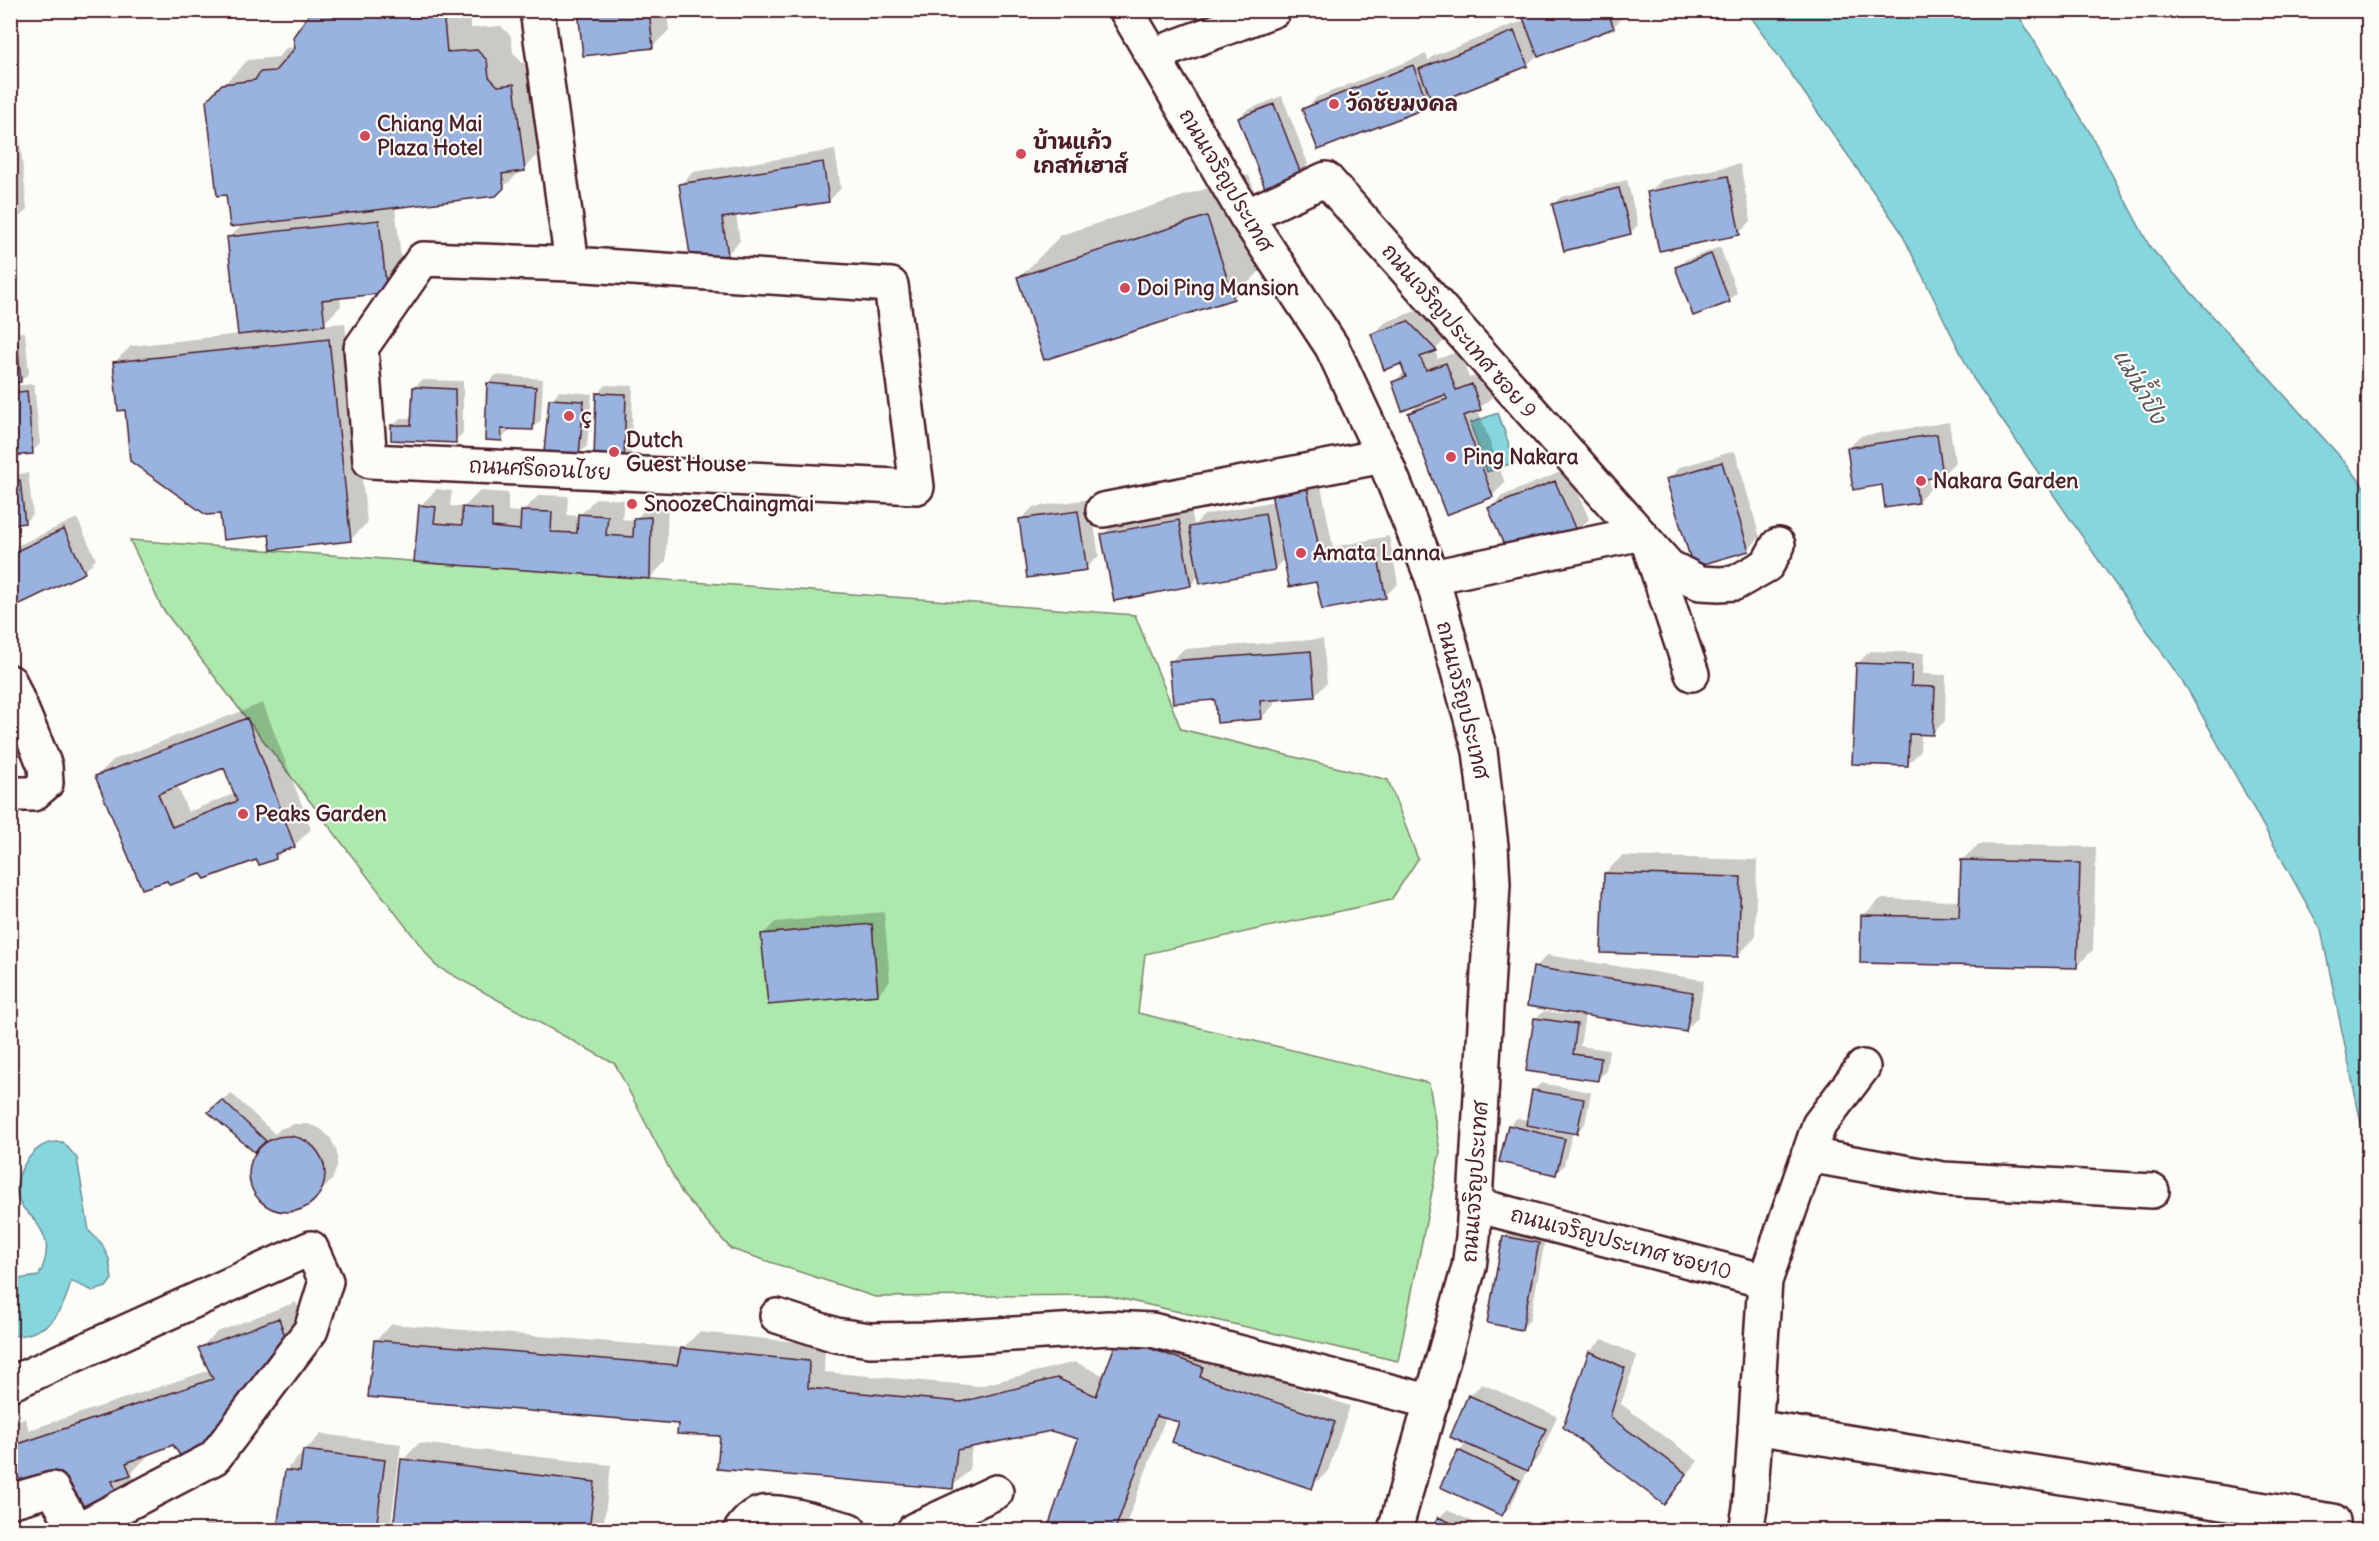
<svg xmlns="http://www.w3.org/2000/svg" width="2379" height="1541" viewBox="0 0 2379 1541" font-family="Delius,'Playpen Sans Thai',sans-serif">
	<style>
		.green { fill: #ade8ad; stroke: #7c846c; stroke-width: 1.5 }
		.water { fill: #85d6dd; stroke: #6d8d96; stroke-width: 1.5 }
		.shadow { fill: #0003; fill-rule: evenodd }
		.building { fill: #9ab2df; stroke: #4a1f2b; stroke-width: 1.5; fill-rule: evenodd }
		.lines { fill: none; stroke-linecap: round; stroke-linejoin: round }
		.minor-casing { stroke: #4a1f2b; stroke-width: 38 }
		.minor { stroke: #fdfcf7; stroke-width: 33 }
		.poi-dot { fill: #d1495b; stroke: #fdfcf7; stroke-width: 2 }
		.labels { text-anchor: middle; stroke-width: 4.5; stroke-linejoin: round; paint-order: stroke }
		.poi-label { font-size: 21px; font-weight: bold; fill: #4a1f2b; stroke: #fdfcf7; text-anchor: start }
		.street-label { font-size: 21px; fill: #4a1f2b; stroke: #fdfcf7 }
		.water-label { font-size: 22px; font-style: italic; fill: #5c5660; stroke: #fdfcf7 }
	</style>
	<rect width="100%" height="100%" fill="#fdfcf7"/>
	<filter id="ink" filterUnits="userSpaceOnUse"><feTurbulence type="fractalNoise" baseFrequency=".0167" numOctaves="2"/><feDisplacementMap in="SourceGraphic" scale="12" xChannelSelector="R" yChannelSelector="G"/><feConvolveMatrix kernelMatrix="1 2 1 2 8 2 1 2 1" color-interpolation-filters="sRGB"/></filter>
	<g filter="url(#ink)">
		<path class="green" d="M130 540 1135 615 1181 729 1388 780 1418 859 1391 900 1145 954 1138 1013 1429 1083 1440 1152 1398 1361 1104 1295 875 1297 731 1249 682 1193 615 1064 436 966 162 608Z"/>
		<path class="water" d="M1747 11H2016L2088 129 2150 247 2346 463 2368 492V1157L2321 930 2188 690 1973 378 1900 230Z
			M1498 413 1515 462 1487 472 1470 423Z
			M63 1142 77 1158 89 1231 102 1244 109 1259 112 1279 106 1287 93 1291 71 1281C68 1294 64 1305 56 1316 49 1327 23 1340 11 1334V1280L39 1276C50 1252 50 1238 32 1217 28 1213 22 1208 20 1203 9 1182 28 1149 49 1143 53 1142 59 1142 63 1142Z"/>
		<path class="shadow" d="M314 10H469L471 28 501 26 511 36 513 52 522 63 538 61 549 145 496 194 395 206 403 275 386 291 340 297 341 306 322 325 345 323 367 523 350 540 270 533 221 512 126 408 114 363 131 346 240 334 229 238 243 224 223 85 248 60 278 57 286 48 296 47Z
			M580 10H667L669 30 652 47Z
			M1521 10H1624L1626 14 1613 27 1539 54 1527 65 1434 101 1429 106 1319 148 1304 110 1317 97 1426 54 1429 61 1433 56 1525 20Z
			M10 49 17 118 10 125Z
			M1282 96 1308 164 1300 172 1239 118 1247 110Z
			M19 129 27 210 14 222H10V130Z
			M835 150 841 188 829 201 736 215 740 241 727 254 681 184 693 172Z
			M1740 164 1751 221 1739 233 1649 192 1662 180Z
			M1249 175 1275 256 1233 298 1019 278 1061 235Z
			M1627 180 1638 225 1630 233 1553 205 1561 197Z
			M10 237 19 312 10 320Z
			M1720 247 1737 293 1729 301 1676 268 1685 260Z
			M1421 309 1448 337 1435 350 1438 359 1459 351 1469 378 1484 373 1493 396 1478 410 1505 483 1492 496 1410 414 1421 402 1394 383 1405 371 1402 362 1373 334 1386 322ZM1454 395 1455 398 1423 410V406Z
			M25 332 29 373 21 381 10 382V333Z
			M496 375 543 379 541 420 533 428H509V431L501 439 488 383Z
			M422 380 463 381V433L455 441 393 426 401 418H413L414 388Z
			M34 384 40 444 32 452 10 454V386Z
			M606 385 633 386 631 454 623 462 598 394Z
			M559 391 592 394 587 446 579 454 551 400Z
			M1949 422 1955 462 1943 475 1928 477 1930 489 1918 501 1883 484 1848 448 1861 436Z
			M1735 451 1760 537 1748 550 1668 479 1680 467Z
			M1568 469 1589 519 1576 532 1537 535 1490 508 1502 496Z
			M28 473 33 514 25 522 10 524V475Z
			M1319 475 1333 547 1389 536 1398 584 1385 596 1318 580 1285 558 1275 568 1200 575 1191 585 1103 535 1116 522 1191 508 1194 525 1204 515 1274 501Z
			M437 489 452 491 450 506 464 507 480 491 508 493V511L522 512 539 495 568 496 567 515 579 516 596 498 624 500 622 519 635 520 652 502 668 501 666 561 650 578 416 560 420 506Z
			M1090 499 1099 556 1086 568 1020 520 1033 507Z
			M77 518 96 559 84 572 10 585V549Z
			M1323 639 1327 683 1314 696 1273 699 1274 705 1261 718 1217 699 1171 661 1184 649Z
			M1870 651 1924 653 1923 674 1946 675 1945 721 1932 734 1921 733 1920 752 1907 765 1858 663Z
			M10 697 16 715 19 755 10 763Z
			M263 703 311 829 294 846 284 850 276 858H257L202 872 97 776 113 760ZM225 766 236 793 188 812 177 785Z
			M1979 844 2096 847 2093 950 2076 967 1863 916 1880 899 1961 901 1962 860Z
			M1622 856 1757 860 1755 938 1738 955 1605 873Z
			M884 912 890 981 878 994 763 934 775 922Z
			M1547 955 1704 980 1698 1017 1686 1030 1585 1014 1580 1046 1609 1050 1606 1071 1598 1079 1535 1019 1544 1011 1573 1015V1012L1535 968Z
			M1541 1083 1591 1092 1585 1124 1577 1132H1573L1564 1165 1556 1174 1509 1126 1517 1118 1528 1120 1533 1091Z
			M231 1093 275 1134 280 1129 294 1124H308L321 1129 331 1139 337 1152V1167L332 1180 309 1204 296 1210 282 1211 271 1208 255 1194 250 1184 251 1163 256 1152 210 1112Z
			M1513 1229 1546 1235 1530 1320 1522 1328 1505 1237Z
			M296 1302 308 1340 146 1454 147 1457 132 1472 135 1480 119 1496 10 1495V1422L25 1418 29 1430 210 1370 200 1348 217 1332Z
			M392 1324 683 1348 699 1332 825 1345 824 1372 979 1386 1075 1362 1105 1376 1120 1338 1216 1360 1350 1406 1328 1471 1311 1487 1180 1421 1166 1417 1124 1530H1049L1080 1438 1051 1429 972 1446 969 1470 952 1487 721 1435 375 1341Z
			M1603 1339 1637 1356 1621 1404 1698 1461 1664 1503 1565 1426 1590 1351Z
			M1482 1384 1557 1416 1540 1456 1525 1471 1527 1472 1510 1507 1502 1515 1459 1451 1467 1443 1469 1396Z
			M321 1434 401 1444 390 1530H278L286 1470Z
			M419 1443 611 1465 603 1530H394L403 1460Z
			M1447 1510 1487 1528 1486 1530H1434L1439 1518Z
			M210 1520 220 1530H199Z"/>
		<path class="building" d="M312 10H443L447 52 477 50 487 60 489 77 498 86 514 84 525 171 502 174 504 188 496 196 230 227 226 195 217 196 206 101 222 84 255 80 260 72 275 71 295 48 293 37Z
			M578 10H649L653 48 583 56Z
			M1520 10H1607L1614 28 1538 57Z
			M1514 31 1528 66 1433 104 1419 69Z
			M1413 65 1429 107 1318 150 1302 109Z
			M1274 104 1301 174 1265 188 1238 118Z
			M823 162 829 202 722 218 728 255 691 261 679 184Z
			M1728 176 1740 235 1659 251 1647 192Z
			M10 178 15 223 10 224Z
			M1619 188 1631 234 1564 251 1552 204Z
			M1207 216 1234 299 1044 360 1017 277Z
			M379 220 387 293 322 300 325 325 238 335 227 237Z
			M1711 254 1730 302 1693 316 1675 267Z
			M1408 321 1437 351 1420 357 1426 370 1446 363 1456 390 1472 384 1481 410 1463 416 1493 497 1446 515 1408 413 1447 399 1445 395 1402 411 1392 382 1406 377 1401 364 1384 370 1371 334Z
			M17 339 21 382 10 384V340Z
			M329 339 351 541 271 550 269 535 223 540 220 514 206 515 130 461 125 410 118 411 113 362Z
			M487 383 536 387 533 430 501 429 502 441 485 440Z
			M413 387 455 389 456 443 391 440V425H411Z
			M27 391 33 454 10 456V393Z
			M596 393 626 394 624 463 594 460Z
			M549 399 584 401 579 455 544 452Z
			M1937 434 1943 476 1915 481 1918 503 1885 508 1882 485 1853 490 1847 448Z
			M1722 462 1749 551 1693 567 1666 479Z
			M20 480 25 523 10 525V481Z
			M1555 481 1577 533 1540 548 1536 537 1506 550 1488 508Z
			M1307 487 1321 559 1376 548 1386 598 1322 610 1316 582 1289 587 1271 493Z
			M419 505 436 507 434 523 462 525V507L492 510V527L520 530 521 511 552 512 551 532 577 533 578 514 608 516 606 535 633 537 634 518 651 517 650 579 414 562Z
			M1078 511 1087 570 1027 578 1019 519Z
			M1265 513 1275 570 1200 584 1189 527Z
			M1179 520 1191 586 1114 601 1101 534Z
			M64 529 85 573 18 605 10 588V554Z
			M1311 651 1315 697 1260 701 1262 719 1217 723 1215 700 1173 703 1169 661Z
			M1856 663 1912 665 1911 686 1935 687 1933 735 1909 734 1908 766 1852 764Z
			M247 718 295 847 275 854 276 859 259 865 256 860 205 879 201 874 170 885 167 881 142 889 95 776ZM224 768 237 801 172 827 158 794Z
			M1961 860 2080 863 2077 968 1860 963 1861 915 1959 917Z
			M1604 873 1741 877 1738 957 1601 953Z
			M872 924 878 995 768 1005 761 934Z
			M1533 967 1693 992 1686 1032 1527 1006Z
			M1534 1018 1577 1024 1573 1054 1601 1058 1598 1081 1526 1071Z
			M1532 1090 1584 1099 1577 1134 1526 1125Z
			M222 1100 266 1141 254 1152 208 1112Z
			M1508 1125 1565 1139 1556 1175 1499 1162Z
			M249 1174a38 38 0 1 1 76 0a38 38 0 1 1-76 0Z
			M1503 1236 1539 1243 1522 1330 1487 1323Z
			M279 1318 292 1358 251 1412 183 1460 173 1445 126 1463 131 1475 112 1481 119 1498 77 1511 10 1497V1441L12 1446 213 1379 198 1348Z
			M1118 1337 1203 1367 1200 1377 1335 1422 1312 1489 1172 1442 1179 1422 1156 1416 1115 1530H1047L1078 1439 1051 1431 957 1450 953 1489 717 1469 720 1436 677 1434 678 1424 368 1397 374 1340 677 1365 681 1348 809 1361 808 1388 961 1402 1057 1378 1096 1396Z
			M1589 1351 1625 1368 1610 1417 1687 1474 1664 1505 1563 1427Z
			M1468 1395 1546 1429 1528 1471 1450 1437Z
			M303 1450 385 1460 376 1530H277L285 1470 300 1472Z
			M1458 1450 1520 1480 1502 1516 1440 1487Z
			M401 1459 595 1482 589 1530H393Z
			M1438 1517 1467 1530H1432Z"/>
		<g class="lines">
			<defs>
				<path id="minor" d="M537 10 572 264
					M1126 10 1246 216 1332 347 1383 456 1432 577 1480 751 1491 846 1493 884 1473 1237 1469 1267 1395 1530
					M1153 55 1274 10
					M1246 216 1326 179 1669 567 1700 583 1719 584 1735 583 1767 565 1778 545
					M423 259 572 264 891 285 917 487 370 461 361 348Z
					M1103 510 1383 456
					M1650 548 1692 674
					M1432 577 1637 534
					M10 682 45 766 46 783 33 794H10
					M1808 1155 1943 1179 2152 1191
					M1476 1205 1765 1281
					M777 1316 836 1335 870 1340 931 1339 1109 1328 1152 1330 1432 1402
					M10 1384 311 1248 326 1281 311 1330 214 1458 77 1530
					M1755 1427 2333 1521
					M10 1501 52 1489 77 1530
					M741 1530C746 1523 753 1515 762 1513 782 1509 828 1525 849 1530
					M914 1530 996 1492
					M1746 1530 1750 1508 1765 1281 1819 1125 1863 1067"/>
			</defs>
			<use href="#minor" class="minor-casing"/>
			<use href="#minor" class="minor"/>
		</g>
	</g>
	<g class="poi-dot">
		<circle cx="1334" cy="104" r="6"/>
		<circle cx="365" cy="136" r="6"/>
		<circle cx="1021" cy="154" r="6"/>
		<circle cx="1125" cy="288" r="6"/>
		<circle cx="569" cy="416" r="6"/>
		<circle cx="614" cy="452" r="6"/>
		<circle cx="1451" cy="457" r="6"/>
		<circle cx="1921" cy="481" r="6"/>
		<circle cx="632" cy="504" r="6"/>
		<circle cx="1301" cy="553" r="6"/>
		<circle cx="243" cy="814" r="6"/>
	</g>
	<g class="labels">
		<g class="poi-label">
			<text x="1346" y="111">วัดชัยมงคล</text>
			<text x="377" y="131">Chiang Mai<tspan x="377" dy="24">Plaza Hotel</tspan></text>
			<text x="1033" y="149">บ้านแก้ว<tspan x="1033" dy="24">เกสท์เฮาส์</tspan></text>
			<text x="1137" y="295">Doi Ping Mansion</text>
			<text x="581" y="423">ç</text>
			<text x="626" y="447">Dutch<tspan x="626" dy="24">Guest House</tspan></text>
			<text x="1463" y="464">Ping Nakara</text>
			<text x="1933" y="488">Nakara Garden</text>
			<text x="644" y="511">SnoozeChaingmai</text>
			<text x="1313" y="560">Amata Lanna</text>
			<text x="255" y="821">Peaks Garden</text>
		</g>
		<g class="street-label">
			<text transform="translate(1226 180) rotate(59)" y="7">ถนนเจริญประเทศ</text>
			<text transform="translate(1459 331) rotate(49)" y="7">ถนนเจริญประเทศ ซอย 9</text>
			<text transform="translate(540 469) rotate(3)" y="7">ถนนศรีดอนไชย</text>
			<text transform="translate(1463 700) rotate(76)" y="7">ถนนเจริญประเทศ</text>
			<text transform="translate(1475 1182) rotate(-86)" y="7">ถนนเจริญประเทศ</text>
			<text transform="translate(1621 1243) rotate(15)" y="7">ถนนเจริญประเทศ ซอย10</text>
		</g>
		<g class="water-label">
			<text transform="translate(2140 386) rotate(60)" y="8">แม่น้ำปิง</text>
		</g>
	</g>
	<rect width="2379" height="1541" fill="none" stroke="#fdfcf7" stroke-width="36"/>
	<rect x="18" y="18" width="2343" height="1505" fill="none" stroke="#4a1f2b" stroke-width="2" filter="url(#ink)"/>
</svg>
